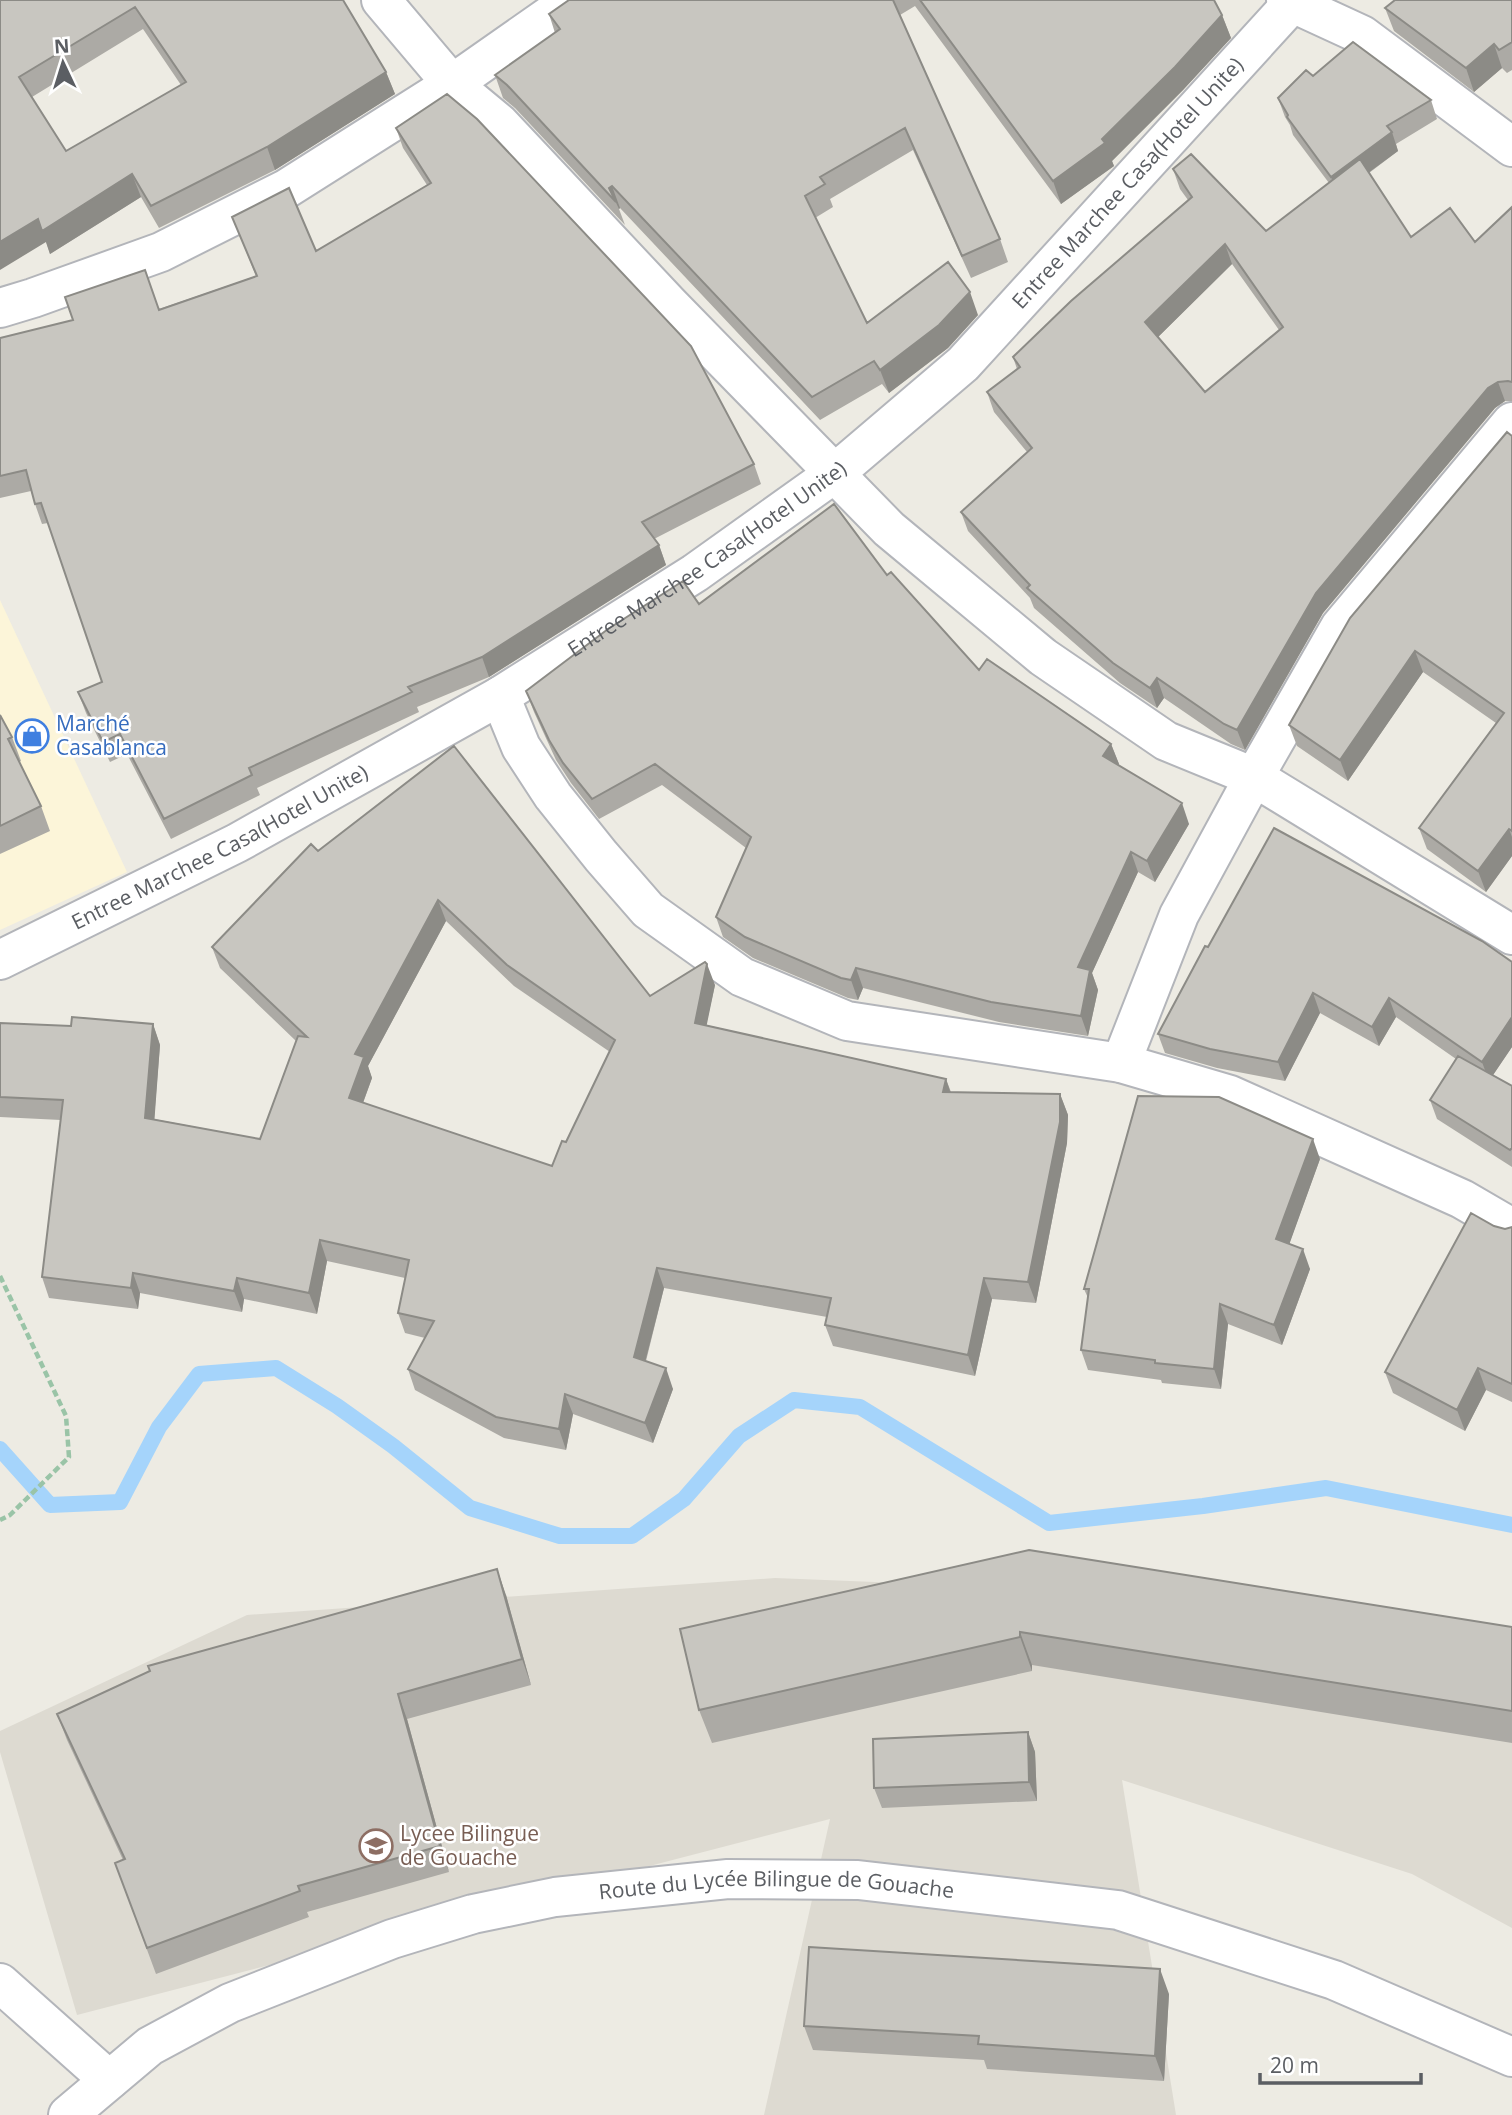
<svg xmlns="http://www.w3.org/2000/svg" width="1512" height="2115" viewBox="0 0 1512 2115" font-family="'Open Sans',sans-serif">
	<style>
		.commercial { fill: #fcf5d9 }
		.education { fill: #dddad1 }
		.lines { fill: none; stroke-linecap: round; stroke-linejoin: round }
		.stream { stroke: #a5d4fb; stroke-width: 16 }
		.minor-casing { stroke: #b3b5ba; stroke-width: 42 }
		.path { stroke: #9ac4a7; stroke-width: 4.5; stroke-dasharray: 7 3.5; stroke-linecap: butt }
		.minor { stroke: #fff; stroke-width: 38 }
		.wall { fill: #acaaa5; fill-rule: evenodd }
		.shaded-wall { fill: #8c8b86 }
		.building { fill: #c8c6c0; stroke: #8c8b86; stroke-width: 2; fill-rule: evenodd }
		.labels { text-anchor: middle; stroke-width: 5; stroke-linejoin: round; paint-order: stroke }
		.street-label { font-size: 21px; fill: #5b5e63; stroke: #fff }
		.shop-label { font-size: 21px; fill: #366cbe; stroke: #fff; text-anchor: start }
		.education-label { font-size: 21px; fill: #785e54; stroke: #fff; text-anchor: start }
	</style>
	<rect width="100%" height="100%" fill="#edebe3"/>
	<path class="commercial" d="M0 600 127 872 0 930Z"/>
	<path class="education" d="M775 1578 1248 1597 1512 1667V1928L1412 1874 1122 1780 1176 2115H764L830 1819 77 2015 0 1752V1731L247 1615Z"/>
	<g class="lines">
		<path class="stream" d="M0 1449 50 1505 120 1502 159 1427 199 1374 276 1368 337 1406 393 1446 470 1508 560 1536H632L684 1499 739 1436 794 1400 860 1407 1049 1523 1203 1506 1326 1488 1512 1525"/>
		<defs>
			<g id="minor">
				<path d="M381 0 452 84 499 123 669 304 889 529 1043 657 1166 741 1254 777 1512 935"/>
				<path d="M1286 0 1362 35 1512 147"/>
				<path d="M0 308 33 298 161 252 286 189 452 84 572 0"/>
				<path d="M500 696 521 747 553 796 601 856 648 910 742 977 847 1021 1121 1063 1230 1095 1462 1199 1512 1228"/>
				<path id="s1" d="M0 960 237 843 500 696 695 573 835 473 963 364 1295 0"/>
				<path d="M1121 1063 1179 915 1254 777 1340 627 1512 422"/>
				<path d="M0 1983 109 2080"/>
				<path id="s2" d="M68 2115 150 2046 230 2003 392 1939 473 1914 555 1897 728 1879 858 1880 1118 1910 1334 1980 1512 2057"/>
			</g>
		</defs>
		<use href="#minor" class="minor-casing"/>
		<path class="path" d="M0 1276 66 1416 69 1457 10 1515 0 1520"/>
		<use href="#minor" class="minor"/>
	</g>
	<path class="wall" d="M0 0H343L386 72 395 94 275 170 159 228 141 197 50 254 46 242ZM143 29 181 85 66 151 32 97Z
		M569 0H1214L1222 15 1231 38 1183 90 1112 161 1114 166 1061 204 915 6 900 15 1000 239 1008 262 971 278 913 150 830 199 833 207 815 218 867 323 978 315 948 348 889 393 882 384 820 420 620 208 619 209 625 225 515 108 503 98 495 75 555 33 549 14Z
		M1512 0V70L1507 73 1502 68 1474 92 1394 31 1385 8Z
		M1313 76 1431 100 1437 119 1396 144 1398 151 1369 173 1411 237 1475 242 1512 207V401H1505L1495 408 1323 613 1245 750 1231 744 1164 698 1157 708 1120 683 1034 608 1030 598 968 531 961 512 1027 452 994 412 987 392 1017 369 1013 357 1188 200 1180 189 1173 169 1266 231 1329 183 1293 135 1290 125 1285 117 1278 98ZM1232 264 1279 330 1205 392 1158 337Z
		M396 128 754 464 761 484 654 539 659 545 666 565 489 677 417 707 419 712 257 788 260 795 171 839 127 754 110 762 86 713 78 692 102 682 48 523 42 524 35 504 31 491 0 498V338L159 309 256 276 232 217 316 251 427 185 403 148Z
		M1512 436V856L1486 892 1427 849 1419 828 1496 723 1423 672 1348 781 1297 746 1289 725Z
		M887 575 979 670 1111 744 1119 764 1118 765 1189 824 1155 882 1138 872 1092 973 1098 990 1088 1036 999 1022 863 988 858 1000 848 998 753 958 723 937 716 917 746 848 662 785 599 819 571 783 556 760 534 712 526 691 699 604Z
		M0 715 12 737 21 761 19 762 41 806 50 831 0 854Z
		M454 746 650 996 715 985 706 1025 946 1079 951 1092 1060 1094 1068 1115 1067 1143 1036 1303 992 1299 975 1376 833 1346 825 1325 827 1317 664 1288 646 1361 673 1389 653 1443 573 1414 566 1450 504 1438 415 1390 408 1369 425 1338 405 1333 398 1313 405 1278 327 1261 317 1314 244 1299 242 1312 140 1293 138 1309 49 1298 42 1277 61 1120 0 1117V1023L71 1026 153 1024 160 1045 154 1119 260 1139 296 1041 220 968 212 947 318 851ZM446 921 514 986 610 1052 566 1142 552 1166 363 1103 372 1078 368 1066Z
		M1208 947 1512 962V1047L1493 1075 1512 1086V1167L1437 1119 1430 1100 1456 1059 1396 1017 1379 1046 1320 1013 1285 1081 1217 1068 1165 1053 1158 1034Z
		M1320 1159 1289 1244 1310 1269 1282 1345 1228 1324 1221 1389 1162 1383 1161 1380 1088 1370 1081 1350 1088 1298 1084 1289Z
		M1494 1226 1505 1229 1512 1227V1402L1486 1390 1465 1431 1393 1393 1385 1372Z
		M506 1595 531 1685 407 1719 449 1872 307 1912 309 1917 156 1974 115 1863 123 1860 67 1740 57 1714Z
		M1512 1627V1743L1032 1665V1671L712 1743 699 1710 680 1629Z
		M1028 1732 1035 1752 1037 1801 882 1808 874 1788Z
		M1169 1994 1164 2081 987 2069 984 2060 813 2050 804 2026Z"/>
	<path class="shaded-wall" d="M1222 15 1231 38 1183 90 1112 161 1114 166 1061 204 1053 181 1102 139Z
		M1494 44 1502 68 1474 92 1466 68Z
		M386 72 395 94 275 170 267 147Z
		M1392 132 1398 151 1338 195 1331 177Z
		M132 174 141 197 50 254 46 242 0 270V242L38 219Z
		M612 186 620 208 619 209 609 188Z
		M1225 244 1232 264 1153 342 1145 322Z
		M970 292 978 315 948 348 889 393 880 370Z
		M1498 382 1505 401 1495 408 1323 613 1245 750 1237 730 1316 593 1488 388Z
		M659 545 666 565 489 677 482 657Z
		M1415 651 1423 672 1348 781 1340 760Z
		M1157 678 1164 698 1157 708 1150 688Z
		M1111 744 1119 764 1110 777 1103 756Z
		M1182 803 1189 824 1155 882 1147 861Z
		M1509 829 1512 837V856L1486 892 1478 871Z
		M1131 852 1138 872 1092 973 1098 990 1088 1036 1081 1016 1078 967Z
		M438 900 446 921 368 1066 372 1078 357 1119 349 1098 355 1054Z
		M707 964 715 985 703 1043 695 1023Z
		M856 968 863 988 858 1000 851 980Z
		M1313 993 1320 1013 1285 1081 1278 1062Z
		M1389 998 1396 1017 1379 1046 1372 1027Z
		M1512 1017V1047L1489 1081 1482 1062Z
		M153 1024 160 1045 153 1139 145 1118Z
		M946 1079 953 1100 943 1092Z
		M1060 1094 1068 1115 1067 1143 1036 1303 1028 1282Z
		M1313 1139 1320 1159 1284 1259 1276 1239Z
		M320 1240 327 1261 317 1314 309 1293Z
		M1303 1249 1310 1269 1282 1345 1274 1325Z
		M657 1268 664 1288 641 1378 634 1357Z
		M133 1273 140 1293 138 1309 131 1288Z
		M237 1278 244 1299 242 1312 234 1291Z
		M984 1278 992 1299 975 1376 968 1355Z
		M1220 1304 1228 1324 1221 1389 1214 1369Z
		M666 1368 673 1389 653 1443 645 1423Z
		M1478 1368 1486 1390 1465 1431 1457 1410Z
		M565 1394 573 1414 566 1450 559 1429Z
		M497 1569 506 1595 531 1685 522 1659Z
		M1020 1632 1032 1665V1671L1020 1637Z
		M398 1694 407 1719 449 1872 440 1846Z
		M1028 1732 1035 1752 1037 1801 1029 1782Z
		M1160 1969 1169 1994 1164 2081 1155 2056Z"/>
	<path class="building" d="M0 0H343L386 72 267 147 151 206 132 174 42 231 38 219 0 242ZM135 7 186 82 66 151 19 77Z
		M569 0H893L1000 239 962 256 905 128 820 177 825 184 805 196 867 323 948 262 970 292 939 325 880 370 874 361 812 397 612 186 609 188 616 202 507 85 495 75 560 29 549 14Z
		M920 0H1214L1222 15 1175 67 1102 139 1105 143 1053 181Z
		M1395 0H1512V42L1499 50 1494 44 1466 68 1385 8Z
		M1353 42 1431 100 1387 126 1392 132 1331 177 1287 117 1288 115 1278 98 1306 70 1313 76Z
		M447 94 477 119 691 346 754 464 642 522 659 545 482 657 408 687 412 692 249 768 252 775 164 819 120 734 103 742 78 692 102 682 41 503 35 504 26 470 0 476V338L73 320 65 297 145 270 159 310 257 276 232 217 289 188 316 251 431 183 396 128Z
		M1191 154 1266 231 1360 159 1411 237 1450 208 1475 242 1512 207V382L1508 381 1498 382 1488 388 1316 593 1237 730 1224 724 1157 678 1150 688 1113 663 1027 588 1030 585 961 512 1032 448 987 392 1020 367 1013 357 1071 301 1192 197 1173 169ZM1225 244 1283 327 1205 392 1145 322Z
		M1507 432 1512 436V831L1509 829 1478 871 1419 828 1504 713 1415 651 1340 760 1289 725 1350 618Z
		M834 504 887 575 891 572 979 670 987 659 1111 744 1103 756 1182 803 1147 861 1131 852 1078 967 1090 970 1081 1016 991 1002 856 968 851 980 841 978 745 937 716 917 751 837 655 764 592 799 563 763 549 740 526 691 608 629 683 581 699 604Z
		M0 715 12 737 8 739 41 806 0 826Z
		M454 746 650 996 705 962 707 964 695 1023 946 1079 943 1092 1060 1094V1122L1028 1282 984 1278 968 1355 825 1325 831 1298 657 1268 634 1357 666 1368 645 1423 565 1394 559 1429 496 1417 408 1369 434 1321 398 1313 409 1260 320 1240 309 1293 237 1278 234 1291 133 1273 131 1288 42 1277 63 1100 0 1097V1023L71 1026 72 1017 153 1024 145 1118 260 1139 298 1036 307 1037 212 947 311 844 318 851ZM438 900 507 965 615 1040 566 1142 562 1141 552 1166 349 1098 364 1057 355 1054Z
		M1274 828 1482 941 1512 962V1017L1482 1062 1389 998 1372 1027 1313 993 1278 1062 1210 1049 1158 1034 1205 946 1208 947Z
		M1458 1056 1512 1086V1148L1510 1150 1430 1100Z
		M1138 1096 1219 1097 1313 1139 1276 1239 1303 1249 1274 1325 1220 1304 1214 1369 1155 1363V1360L1081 1350 1089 1289H1084Z
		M1471 1213 1494 1226 1505 1229 1512 1227V1384L1478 1368 1457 1410 1385 1372Z
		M1029 1550 1512 1627V1711L1020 1632V1637L699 1710 680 1629Z
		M497 1569 522 1659 398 1694 440 1846 298 1886 300 1891 147 1948 115 1863 125 1859 57 1714 150 1671 148 1666Z
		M1028 1732 1029 1782 874 1788 873 1739Z
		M809 1947 1160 1969 1155 2056 978 2044 979 2036 804 2026Z"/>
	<defs>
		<symbol id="shop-ring" viewBox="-11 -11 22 22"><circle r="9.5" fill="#fff" stroke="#3f7fe0" stroke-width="1.5"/><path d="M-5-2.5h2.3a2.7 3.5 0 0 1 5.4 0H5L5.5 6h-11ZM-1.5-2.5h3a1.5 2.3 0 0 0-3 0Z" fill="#3f7fe0"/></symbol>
		<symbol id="school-ring" viewBox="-11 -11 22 22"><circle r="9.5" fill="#fff" stroke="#8d6e63" stroke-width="1.5"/><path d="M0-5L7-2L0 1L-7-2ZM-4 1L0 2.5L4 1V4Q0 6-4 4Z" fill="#8d6e63"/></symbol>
	</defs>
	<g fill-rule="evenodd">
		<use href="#shop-ring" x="13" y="717" width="38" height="38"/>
		<use href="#school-ring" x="357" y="1827" width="38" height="38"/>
	</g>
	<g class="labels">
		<g class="street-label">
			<text dy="7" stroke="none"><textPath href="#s1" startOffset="1381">Entree Marchee Casa(Hotel Unite)</textPath></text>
			<text dy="7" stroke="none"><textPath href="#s1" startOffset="814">Entree Marchee Casa(Hotel Unite)</textPath></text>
			<text dy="7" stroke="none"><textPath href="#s1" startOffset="247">Entree Marchee Casa(Hotel Unite)</textPath></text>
			<text dy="7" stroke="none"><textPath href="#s2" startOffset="763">Route du Lycée Bilingue de Gouache</textPath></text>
		</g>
		<g class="shop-label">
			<text x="56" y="731">Marché<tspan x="56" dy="24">Casablanca</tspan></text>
		</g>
		<g class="education-label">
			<text x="400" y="1841">Lycee Bilingue<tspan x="400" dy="24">de Gouache</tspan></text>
		</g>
	</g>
	<g transform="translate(63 63) rotate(356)" stroke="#ffffff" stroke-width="5" paint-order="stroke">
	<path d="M0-5L12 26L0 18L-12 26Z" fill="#5b5e63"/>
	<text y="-10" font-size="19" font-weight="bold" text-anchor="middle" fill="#5b5e63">N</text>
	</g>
	<path d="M1260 2073v10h161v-10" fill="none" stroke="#5b5e63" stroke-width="3.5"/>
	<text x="1270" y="2073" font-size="21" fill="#5b5e63" stroke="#ffffff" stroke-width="5" paint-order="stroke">20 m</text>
</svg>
